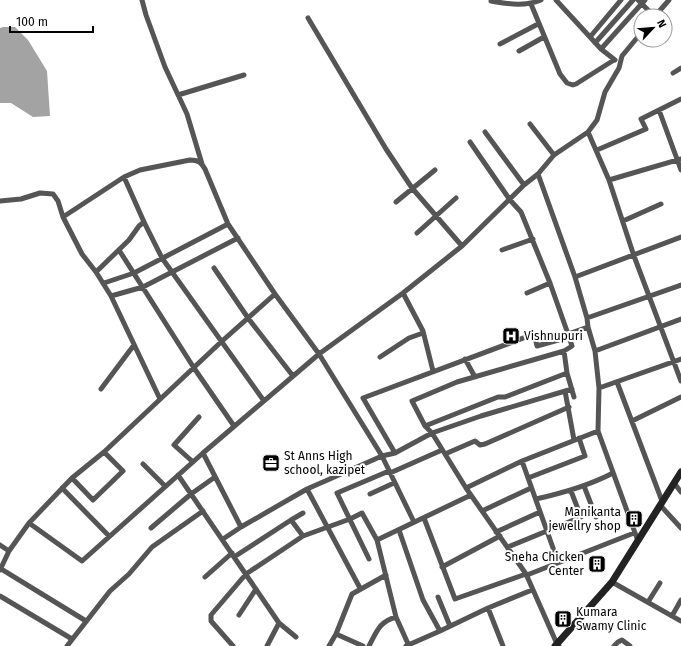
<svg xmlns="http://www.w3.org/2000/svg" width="681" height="646" viewBox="0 0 681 646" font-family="'Fira Sans',sans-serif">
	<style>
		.water { fill: #a3a3a3 }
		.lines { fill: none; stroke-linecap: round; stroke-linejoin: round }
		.street { stroke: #555; stroke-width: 5 }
		.secondary { stroke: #222; stroke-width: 7 }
		.labels { text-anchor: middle; stroke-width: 4; stroke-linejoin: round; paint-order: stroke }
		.poi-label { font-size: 12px; fill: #000; stroke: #fff; text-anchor: start }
	</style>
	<rect width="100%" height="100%" fill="#fff"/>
	<path class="water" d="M3 27H15L28 40 47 71 50 116 33 117 11 103H0V28Z"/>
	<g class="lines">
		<path class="street" d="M142 0 146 15 165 67 187 114 202 164
			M556 0 601 49 615 60
			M638 0 654 16
			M491 1C509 4 524 7 541 0
			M531 4 560 74 567 83 573 85 576 84 614 60
			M655 16 669 0
			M308 18 386 149 412 188 462 246
			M590 37 621 0
			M595 43 633 0
			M500 44 538 24
			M601 49 645 0
			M519 51 544 37
			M673 73 681 68
			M178 95 244 75
			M659 110 681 170
			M530 124 554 155
			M485 132 524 185
			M588 132 609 180 634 256 681 381
			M470 142 510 200 521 212 550 283 568 334 588 327 587 318 575 277 538 174
			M597 150 646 129 641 119 681 99
			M124 177 144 222 162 258 264 401
			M609 180 681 159
			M0 201 21 199 40 193 53 194 58 201 63 217
			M396 202 435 170
			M623 221 661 204
			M144 222 139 226 129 240 96 272 111 296 160 399
			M417 233 456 198
			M119 250 194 368 234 426
			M502 250 533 239
			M214 268 248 318 293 376
			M96 272 82 254 63 217 124 177 140 170 190 160C198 160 201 162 205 169L228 224 275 294 319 354 382 456 414 522
			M575 277 681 237
			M104 283 134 273 228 224
			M403 293 423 331 433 371
			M527 293 550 283
			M111 296 143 287 238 238
			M587 318 681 285
			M588 327 595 351 599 388 598 431 638 541
			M595 351 681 319
			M380 357 409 338 423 333
			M465 359 475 377
			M567 373 574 397
			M617 382 662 501
			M599 388 681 359
			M101 389 134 345
			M565 391 574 440
			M632 421 681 397
			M425 426 498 397H505L567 373 564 351
			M203 453 241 527 223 539
			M395 453 363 398 534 334 537 346 569 337
			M445 454 475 441 480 445 485 444 569 407
			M522 461 558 562
			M193 462 174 445 199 417
			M143 464 165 486
			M390 473 442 450
			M178 475 279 623 296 637
			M72 478 93 500 123 471 104 452
			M528 478 585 456 579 438
			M674 483 681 492
			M584 486 596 517
			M62 488 109 536
			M466 488 522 461 598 431
			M307 489 382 456 395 453 432 433 481 416 572 389
			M370 494 394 483
			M536 499C563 493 588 486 613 473
			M660 505 681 528
			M482 511 531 488
			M424 518 455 599 526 574
			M291 520 303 513
			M29 523 72 478 104 452 221 342 275 294
			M241 527 307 489 360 588
			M151 528 191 494 215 477
			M399 530 423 600 440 631
			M496 532 540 512
			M0 545 9 551
			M508 547 581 517 571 491
			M234 557 291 520 303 536
			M369 559 337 493 389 471
			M442 567 500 536
			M1 569 86 621
			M0 570 9 551 29 523 82 561 203 453 319 354 403 293 462 246 524 185 538 174 554 155 588 132 597 120 605 92 619 68 622 56 641 33
			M527 575 634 533
			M205 577 232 553
			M612 582 681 621
			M0 596 72 639
			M438 597 450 626
			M648 602 660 583
			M488 608 503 646
			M239 615 256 589
			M672 616 681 600
			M336 634 363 646
			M67 646 110 591 129 574 152 547 203 511
			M233 646 211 621V615L246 574 303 536 350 519 362 513 377 540
			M267 646 279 623
			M329 646 336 634 352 594 386 575
			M369 646C377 631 379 622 396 617
			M406 646 440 631 488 608 532 590
			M409 646 396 617 377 540 471 495
			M559 646 557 644 526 574 466 488 432 433 425 426 412 401 457 382 564 351 572 346 568 334
			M614 646 618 642 622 640 630 646"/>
		<path class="secondary" d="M555 646 612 582 681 472"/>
	</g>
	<defs>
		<symbol id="hospital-square" viewBox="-11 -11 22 22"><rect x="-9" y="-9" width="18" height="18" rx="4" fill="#000" stroke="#fff"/><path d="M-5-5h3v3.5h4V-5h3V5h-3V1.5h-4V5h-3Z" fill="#fff"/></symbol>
		<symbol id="office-square" viewBox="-11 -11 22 22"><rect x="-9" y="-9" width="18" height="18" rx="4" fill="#000" stroke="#fff"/><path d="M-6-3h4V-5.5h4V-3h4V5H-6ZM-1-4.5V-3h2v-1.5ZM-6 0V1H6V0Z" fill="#fff"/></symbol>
		<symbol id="building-square" viewBox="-11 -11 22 22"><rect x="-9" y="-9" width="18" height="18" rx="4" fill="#000" stroke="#fff"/><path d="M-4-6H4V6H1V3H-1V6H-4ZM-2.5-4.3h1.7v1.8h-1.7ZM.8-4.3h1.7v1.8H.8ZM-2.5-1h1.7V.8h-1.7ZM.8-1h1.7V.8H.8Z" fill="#fff"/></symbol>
	</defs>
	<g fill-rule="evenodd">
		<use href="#hospital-square" x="501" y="326" width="20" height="20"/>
		<use href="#office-square" x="261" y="453" width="20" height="20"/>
		<use href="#building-square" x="624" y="509" width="20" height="20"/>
		<use href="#building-square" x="587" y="554" width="20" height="20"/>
		<use href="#building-square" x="553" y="609" width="20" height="20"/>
	</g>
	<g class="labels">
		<g class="poi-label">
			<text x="524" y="340">Vishnupuri</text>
			<text x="284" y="460">St Anns High<tspan x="284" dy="14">school, kazipet</tspan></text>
			<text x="621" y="516" text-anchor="end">Manikanta<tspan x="621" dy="14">jewellry shop</tspan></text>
			<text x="584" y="561" text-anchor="end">Sneha Chicken<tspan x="584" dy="14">Center</tspan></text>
			<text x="576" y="616">Kumara<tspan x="576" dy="14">Swamy Clinic</tspan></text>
		</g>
	</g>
	<g transform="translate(653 28) rotate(64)"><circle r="19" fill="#ffffff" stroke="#999999"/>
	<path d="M0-3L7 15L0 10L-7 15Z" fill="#000000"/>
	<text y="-6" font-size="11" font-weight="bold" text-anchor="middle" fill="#000000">N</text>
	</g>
	<path d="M10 26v6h83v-6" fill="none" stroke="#000000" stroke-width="2"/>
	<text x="16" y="26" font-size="12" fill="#000000" stroke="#ffffff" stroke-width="3" paint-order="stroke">100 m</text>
</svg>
